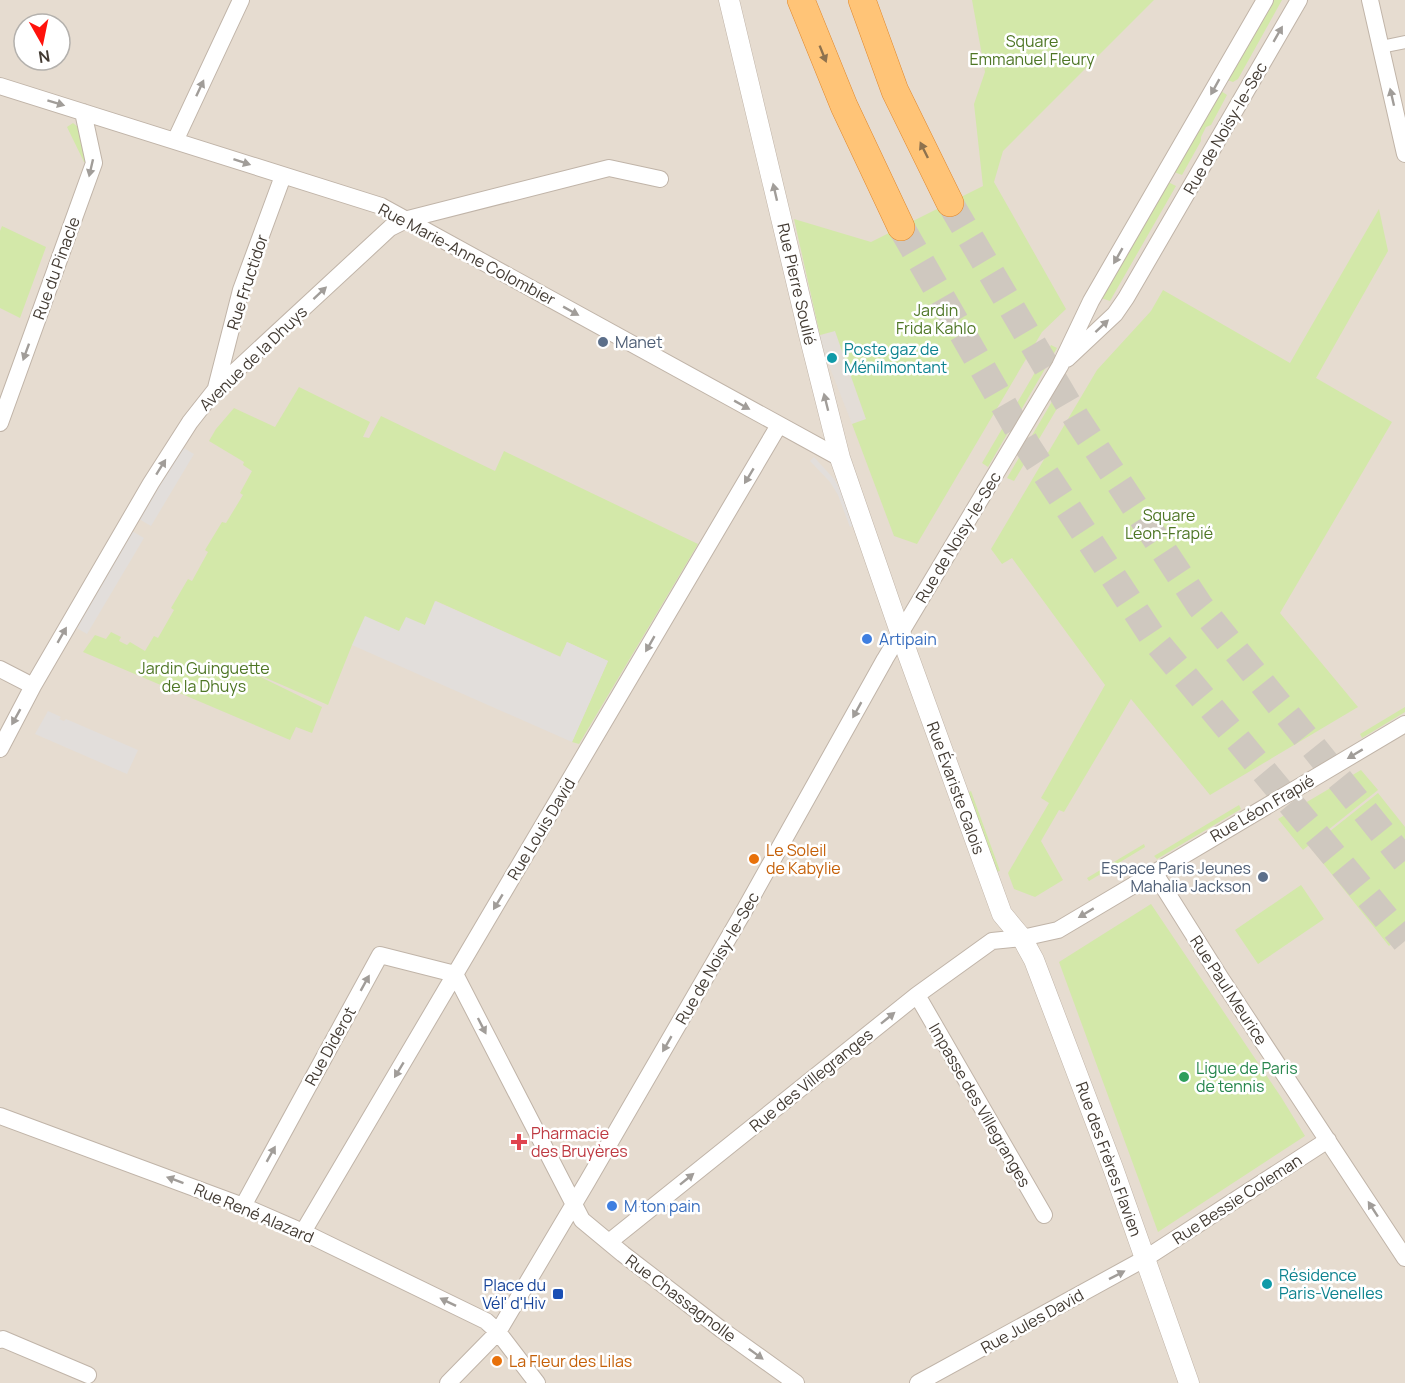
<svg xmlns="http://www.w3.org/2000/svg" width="1405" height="1383" viewBox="0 0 1405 1383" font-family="Manrope,sans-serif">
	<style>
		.residential { fill: #e6dcd0; fill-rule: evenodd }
		.industrial { fill: #e3ddd7 }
		.green { fill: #d3e8a9 }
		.parking { fill: #e2dedb }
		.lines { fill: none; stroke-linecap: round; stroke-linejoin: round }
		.trunk-tunnel { stroke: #cfc8bf; stroke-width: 27; stroke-dasharray: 27 14; stroke-linecap: butt }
		.pedestrian-casing { stroke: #c0b4a8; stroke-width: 14 }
		.minor-casing { stroke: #c0b4a8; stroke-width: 18 }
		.tertiary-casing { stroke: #c0b4a8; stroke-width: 21 }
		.trunk-casing { stroke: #e1882c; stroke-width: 28 }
		.pedestrian { stroke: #fff; stroke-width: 12 }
		.minor { stroke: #fff; stroke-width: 16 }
		.tertiary { stroke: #fff; stroke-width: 20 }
		.trunk { stroke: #ffc477; stroke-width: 27 }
		.oneway { fill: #a19d99 }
		.oneway2 { fill: #8e724e }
		.service-dot { fill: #5c6f8a; stroke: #fff; stroke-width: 2 }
		.culture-dot { fill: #0f9aa8; stroke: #fff; stroke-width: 2 }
		.shop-dot { fill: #3f7fe0; stroke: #fff; stroke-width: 2 }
		.food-dot { fill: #e8710a; stroke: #fff; stroke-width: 2 }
		.leisure-dot { fill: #2e9e5b; stroke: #fff; stroke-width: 2 }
		.health-dot { fill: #e0444e; stroke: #fff; stroke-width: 2 }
		.transit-dot { fill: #1a4fb4; stroke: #fff; stroke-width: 2 }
		.labels { text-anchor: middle; stroke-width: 5; stroke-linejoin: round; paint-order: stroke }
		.park-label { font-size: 16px; fill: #4e7625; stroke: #fff }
		.street-label { font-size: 16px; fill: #433b33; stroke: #fff }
		.service-label { font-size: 16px; fill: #4e5e75; stroke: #fff; text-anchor: start }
		.culture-label { font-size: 16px; fill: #0d838f; stroke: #fff; text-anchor: start }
		.shop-label { font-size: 16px; fill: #366cbe; stroke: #fff; text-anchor: start }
		.food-label { font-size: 16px; fill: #c56008; stroke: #fff; text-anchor: start }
		.leisure-label { font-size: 16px; fill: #27864d; stroke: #fff; text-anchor: start }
		.health-label { font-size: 16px; fill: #be3a42; stroke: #fff; text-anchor: start }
		.transit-label { font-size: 16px; fill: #164399; stroke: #fff; text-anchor: end }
	</style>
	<rect width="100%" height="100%" fill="#f2ebe2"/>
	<path class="residential" d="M0 0H1405V1383H0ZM24 24H60V60H24Z"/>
	<path class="industrial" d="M835 330 866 419 852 424 823 350 820 336Z"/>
	<path class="green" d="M972 0H1154L1003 151 994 182 1066 309 1042 332 917 544 894 536 852 424 866 419 835 331 820 335 794 219 871 242 983 186 974 104 985 72Z
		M1271 0H1282L1238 79 1233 82 1227 80Z
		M1221 91 1227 95 1211 125 1206 127 1201 137V141L1182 175 1174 172Z
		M73 123 79 128 86 163 84 162 67 127Z
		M1168 182 1176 186 1110 301 1101 298Z
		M1379 209 1388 251 1316 378 1392 422 1280 613 1358 707 1210 795 1131 699 1064 812 1059 810 1041 841 1063 880 1035 897 1014 889 1008 873 1049 803 1041 798 1105 685 1012 558 1002 564 991 549 1097 370 1151 311 1163 290 1290 363Z
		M2 226 46 247 20 318 0 308V231Z
		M1051 345 1057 348 988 467 982 463Z
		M1064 381 1071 385 1014 481 1007 478Z
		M299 387 370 422 363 437 369 438 381 416 495 471 504 451 698 544 579 744 572 742 608 661 567 642 561 657 436 601 425 625 352 645 328 705 234 664 322 707 312 733 296 727 290 740 83 652 95 635 106 639 111 632 121 637 119 641 127 645 130 642 145 651 154 636 158 638 174 610 171 608 188 579 192 581 208 552 205 550 222 522 226 523 243 495 240 493 252 471 243 465 244 462 209 441 216 429 234 408 275 427Z
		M1405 707V712L1362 738 1360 734Z
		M1361 770 1378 790 1303 850 1278 819Z
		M971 791 1000 871 995 872 967 793Z
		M1378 793 1405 827V933L1389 946 1310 847Z
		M1239 805 1241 809 1157 859 1154 856Z
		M1144 844 1145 847 1089 881 1087 878Z
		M1301 885 1324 919 1258 964 1235 930Z
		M1151 904 1281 1097 1305 1136 1158 1232 1059 962Z"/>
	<path class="parking" d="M182 447 194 454 151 526 139 519Z
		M814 457 834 479 843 494 854 525 850 527 838 495 830 482 810 461Z
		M132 531 144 538 87 634 75 627Z
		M435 601 560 657 567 642 608 661 572 742 352 645 365 616 399 631 406 617 425 625Z
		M48 711 61 717 59 719 64 721 66 719 138 750 127 774 35 734Z"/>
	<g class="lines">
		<path class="trunk-tunnel" d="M950 203 1077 419 1200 606 1405 861
			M901 227 1028 447 1154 639 1405 941"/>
		<defs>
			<path id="pedestrian" d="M1381 47 1405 42"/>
			<path id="minor" d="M1370 0 1405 154
				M0 86 381 206 840 458
				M175 141 241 0
				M1067 359 1115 314 1126 298 1299 0
				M216 388 241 290 283 176
				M0 423 94 163 83 112
				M0 669 33 686
				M0 749 33 686 151 483 190 422 216 389 390 228 408 219 609 168 660 179
				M1154 872 1220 977 1405 1258
				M917 995 1044 1215
				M0 1116 243 1206 303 1232 486 1321 498 1332 537 1383
				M243 1206 380 955 455 974 582 1220 623 1254 722 1330 796 1383
				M303 1232 779 425
				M609 1242 917 995 992 941 1022 938 1058 930 1405 724
				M0 1340 3 1339 88 1375
				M448 1383 498 1332 587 1182 744 911 885 659 1060 366 1091 301 1265 0
				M918 1383 1146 1258 1328 1140"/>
			<path id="tertiary" d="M729 0 808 331 840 458 908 655 1002 914 1022 938 1034 960 1113 1168 1189 1383"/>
			<path id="trunk" d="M801 0 844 106 901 227
				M862 0 895 91 950 203"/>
		</defs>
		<use href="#pedestrian" class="pedestrian-casing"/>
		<use href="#minor" class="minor-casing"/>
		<use href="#tertiary" class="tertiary-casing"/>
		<use href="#trunk" class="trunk-casing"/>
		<use href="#pedestrian" class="pedestrian"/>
		<use href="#minor" class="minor"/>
		<use href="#tertiary" class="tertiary"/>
		<use href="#trunk" class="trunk"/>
	</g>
	<defs><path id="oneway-solid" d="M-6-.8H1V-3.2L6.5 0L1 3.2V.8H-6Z" transform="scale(1.5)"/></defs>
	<g class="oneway">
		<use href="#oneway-solid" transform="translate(1278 34) rotate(-60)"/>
		<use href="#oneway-solid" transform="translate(1215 87) rotate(119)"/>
		<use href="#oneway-solid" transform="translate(200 88) rotate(-65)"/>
		<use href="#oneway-solid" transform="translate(1392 97) rotate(-103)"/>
		<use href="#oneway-solid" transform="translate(56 103) rotate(17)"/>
		<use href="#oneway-solid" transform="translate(242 162) rotate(18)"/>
		<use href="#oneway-solid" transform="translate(91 168) rotate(103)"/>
		<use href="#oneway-solid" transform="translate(775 192) rotate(-103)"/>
		<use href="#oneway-solid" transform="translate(1118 256) rotate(120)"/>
		<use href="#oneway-solid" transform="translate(320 293) rotate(-43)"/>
		<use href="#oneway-solid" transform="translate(571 311) rotate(29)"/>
		<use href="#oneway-solid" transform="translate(1102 326) rotate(-43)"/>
		<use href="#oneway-solid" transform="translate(26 352) rotate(110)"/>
		<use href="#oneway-solid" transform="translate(826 402) rotate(-104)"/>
		<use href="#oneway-solid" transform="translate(742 405) rotate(29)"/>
		<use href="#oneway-solid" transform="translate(161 467) rotate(-58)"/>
		<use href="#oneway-solid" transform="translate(749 476) rotate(121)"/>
		<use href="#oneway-solid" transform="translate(62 635) rotate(-60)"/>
		<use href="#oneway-solid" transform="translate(650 644) rotate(120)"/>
		<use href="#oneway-solid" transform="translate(857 710) rotate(119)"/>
		<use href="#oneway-solid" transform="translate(16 717) rotate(119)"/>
		<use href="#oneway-solid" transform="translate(1355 754) rotate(149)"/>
		<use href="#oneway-solid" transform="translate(498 902) rotate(121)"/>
		<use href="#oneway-solid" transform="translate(1086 913) rotate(149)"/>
		<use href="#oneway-solid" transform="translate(365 983) rotate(-61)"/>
		<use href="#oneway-solid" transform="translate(888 1018) rotate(-39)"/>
		<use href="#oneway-solid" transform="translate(482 1026) rotate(63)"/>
		<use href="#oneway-solid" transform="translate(667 1044) rotate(120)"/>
		<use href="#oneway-solid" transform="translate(399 1070) rotate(121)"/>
		<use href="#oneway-solid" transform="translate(271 1154) rotate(-61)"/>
		<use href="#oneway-solid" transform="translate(687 1179) rotate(-39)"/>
		<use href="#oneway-solid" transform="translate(175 1180) rotate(-160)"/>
		<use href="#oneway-solid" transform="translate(1373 1209) rotate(-123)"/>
		<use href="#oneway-solid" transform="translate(1117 1275) rotate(-27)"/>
		<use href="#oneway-solid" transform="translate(448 1302) rotate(-154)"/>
		<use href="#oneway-solid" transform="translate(756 1354) rotate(36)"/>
	</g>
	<g class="oneway2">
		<use href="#oneway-solid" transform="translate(823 54) rotate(68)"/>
		<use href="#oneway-solid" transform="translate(924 150) rotate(-116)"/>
	</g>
	<g class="service-dot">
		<circle cx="603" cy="342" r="6"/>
		<circle cx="1263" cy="877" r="6"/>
	</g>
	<g class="culture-dot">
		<circle cx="832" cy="358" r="6"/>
		<circle cx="1267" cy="1284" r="6"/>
	</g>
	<g class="shop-dot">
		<circle cx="867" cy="639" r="6"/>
		<circle cx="612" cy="1206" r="6"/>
	</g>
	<g class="food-dot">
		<circle cx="754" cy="859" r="6"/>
		<circle cx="497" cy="1361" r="6"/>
	</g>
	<circle class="leisure-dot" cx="1184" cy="1077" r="6"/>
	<path class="health-dot" d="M516 1133h6v6h6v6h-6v6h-6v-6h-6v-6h6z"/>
	<rect class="transit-dot" x="552" y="1288" width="12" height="12" rx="3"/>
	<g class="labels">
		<g class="park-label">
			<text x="1032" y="47">Square<tspan x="1032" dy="18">Emmanuel Fleury</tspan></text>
			<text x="936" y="316">Jardin<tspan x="936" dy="18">Frida Kahlo</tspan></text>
			<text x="1169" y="521">Square<tspan x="1169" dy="18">Léon-Frapié</tspan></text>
			<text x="204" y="674">Jardin Guinguette<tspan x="204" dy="18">de la Dhuys</tspan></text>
		</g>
		<g class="street-label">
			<text transform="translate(1225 128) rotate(-60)" y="6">Rue de Noisy-le-Sec</text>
			<text transform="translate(467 254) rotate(28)" y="6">Rue Marie-Anne Colombier</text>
			<text transform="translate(56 268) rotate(-70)" y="6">Rue du Pinacle</text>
			<text transform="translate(247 282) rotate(-72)" y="6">Rue Fructidor</text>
			<text transform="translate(797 284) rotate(77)" y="6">Rue Pierre Soulié</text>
			<text transform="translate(253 358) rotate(-44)" y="6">Avenue de la Dhuys</text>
			<text transform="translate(958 537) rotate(-59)" y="6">Rue de Noisy-le-Sec</text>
			<text transform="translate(956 788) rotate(70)" y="6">Rue Évariste Galois</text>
			<text transform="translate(1262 808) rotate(-30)" y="6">Rue Léon Frapié</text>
			<text transform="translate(541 829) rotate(-59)" y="6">Rue Louis David</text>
			<text transform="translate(717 958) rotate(-60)" y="6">Rue de Noisy-le-Sec</text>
			<text transform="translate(1229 990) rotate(57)" y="6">Rue Paul Meurice</text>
			<text transform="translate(330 1046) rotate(-61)" y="6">Rue Diderot</text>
			<text transform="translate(811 1080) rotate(-39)" y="6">Rue des Villegranges</text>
			<text transform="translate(980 1105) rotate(60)" y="6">Impasse des Villegranges</text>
			<text transform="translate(1109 1159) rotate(70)" y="6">Rue des Frères Flavien</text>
			<text transform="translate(1237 1199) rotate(-33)" y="6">Rue Bessie Coleman</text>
			<text transform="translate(254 1213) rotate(23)" y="6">Rue René Alazard</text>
			<text transform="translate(681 1298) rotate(37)" y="6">Rue Chassagnolle</text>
			<text transform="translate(1032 1321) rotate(-29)" y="6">Rue Jules David</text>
		</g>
		<g class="service-label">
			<text x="615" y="348">Manet</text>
			<text x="1251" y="874" text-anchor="end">Espace Paris Jeunes<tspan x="1251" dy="18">Mahalia Jackson</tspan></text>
		</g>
		<g class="culture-label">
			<text x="844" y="355">Poste gaz de<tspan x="844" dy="18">Ménilmontant</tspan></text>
			<text x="1279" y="1281">Résidence<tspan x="1279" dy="18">Paris-Venelles</tspan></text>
		</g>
		<g class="shop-label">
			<text x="879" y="645">Artipain</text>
			<text x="624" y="1212">M ton pain</text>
		</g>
		<g class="food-label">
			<text x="766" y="856">Le Soleil<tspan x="766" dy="18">de Kabylie</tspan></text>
			<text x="509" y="1367">La Fleur des Lilas</text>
		</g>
		<g class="leisure-label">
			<text x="1196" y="1074">Ligue de Paris<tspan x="1196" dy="18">de tennis</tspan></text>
		</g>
		<g class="health-label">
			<text x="531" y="1139">Pharmacie<tspan x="531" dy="18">des Bruyères</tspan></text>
		</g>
		<g class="transit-label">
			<text x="546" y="1291">Place du<tspan x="546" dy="18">Vél' d'Hiv</tspan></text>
		</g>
	</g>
	<g transform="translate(42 42) rotate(171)"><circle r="28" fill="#ffffff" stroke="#b4b1ad" stroke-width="1.5"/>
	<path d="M0-4.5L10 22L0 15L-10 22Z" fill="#ff120c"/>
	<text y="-9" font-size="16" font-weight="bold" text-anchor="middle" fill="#433b33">N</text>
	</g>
</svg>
